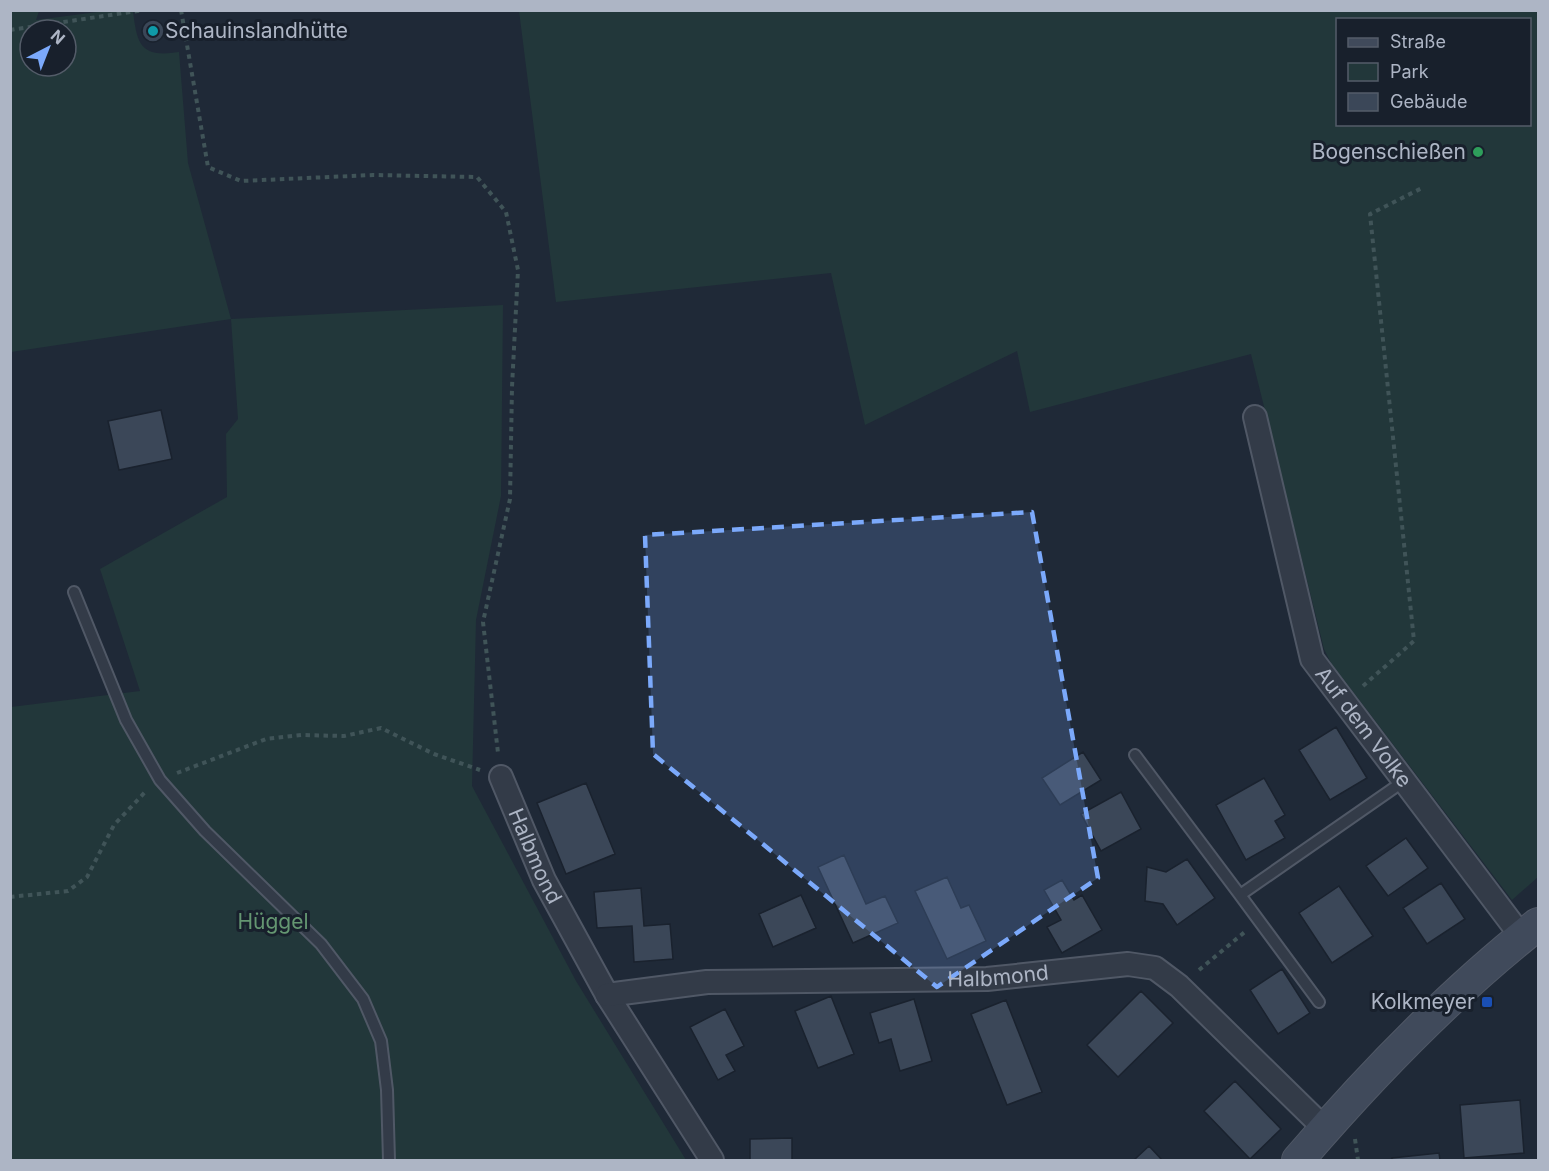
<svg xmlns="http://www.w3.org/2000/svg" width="1549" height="1171" viewBox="0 0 1549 1171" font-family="Inter,sans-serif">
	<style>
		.green { fill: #22373a; fill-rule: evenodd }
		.building { fill: #3b4758; stroke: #1a222e; stroke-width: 1.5 }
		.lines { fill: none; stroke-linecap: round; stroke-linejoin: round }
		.lane-casing { stroke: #505866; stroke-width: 14 }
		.street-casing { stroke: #505866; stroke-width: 26 }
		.secondary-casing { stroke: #505866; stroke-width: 34 }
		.path { stroke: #405458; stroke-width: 4; stroke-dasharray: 4.5 4.5; stroke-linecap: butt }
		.lane { stroke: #333b48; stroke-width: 10 }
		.street { stroke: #333b48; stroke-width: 22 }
		.secondary { stroke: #404a5b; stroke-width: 32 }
		.marked { fill: #7ba9fb; fill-opacity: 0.2; stroke: #7ba9fb; stroke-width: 4.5; stroke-dasharray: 12 8; stroke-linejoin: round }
		.culture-dot { fill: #0f9aa8; stroke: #18202c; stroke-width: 2 }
		.leisure-dot { fill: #2e9e5b; stroke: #18202c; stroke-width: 2 }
		.transit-dot { fill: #1a4fb4; stroke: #18202c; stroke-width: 2 }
		.labels { text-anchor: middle; stroke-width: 6; stroke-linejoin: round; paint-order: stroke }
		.poi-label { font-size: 21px; fill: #adb5c5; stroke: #18202c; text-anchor: end }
		.street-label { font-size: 21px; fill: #adb5c5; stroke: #18202c }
		.park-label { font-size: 21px; fill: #649671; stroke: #18202c }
	</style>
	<rect width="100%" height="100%" fill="#1f2937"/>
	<path class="green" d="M11 11H39L36 20 105 11H133C137 45 141 58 179 52L188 163 231 319 503 305 501 496 476 620 472 786 576 981 686 1160H11V707L140 691 100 569 227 497 226 434 238 419 231 319 11 352ZM30 30H66V66H30Z
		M519 11H1538V877L1512 900 1331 663 1324 649 1251 354 1030 412 1017 351 865 425 831 273 556 302ZM1338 20H1530V124H1338Z"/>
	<path class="building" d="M142 31a11 11 0 1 1 22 0a11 11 0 1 1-22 0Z
		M161 410 172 459 119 470 108 421Z
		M1336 727 1367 778 1330 800 1299 750Z
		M1083 752 1101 780 1060 805 1042 778Z
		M1264 778 1285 815 1275 821 1285 838 1246 860 1216 805Z
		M586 783 615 854 566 874 537 803Z
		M1121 792 1141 829 1101 851 1081 814Z
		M1406 838 1428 868 1388 896 1366 866Z
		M844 855 866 904 885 896 898 923 853 943 818 867Z
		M1187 859 1215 898 1177 925 1163 904 1145 901 1147 867 1166 872Z
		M947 877 961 908 969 905 986 941 947 959 915 891Z
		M1062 880 1074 900 1082 895 1102 930 1062 953 1047 927 1061 920 1044 890Z
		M1441 883 1465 919 1427 944 1403 908Z
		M1339 886 1373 936 1332 963 1299 913Z
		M641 888 644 926 670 924 673 959 634 962 632 926 597 928 594 892Z
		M801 895 816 928 773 947 759 914Z
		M1282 969 1310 1013 1278 1034 1250 990Z
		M1141 991 1173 1023 1118 1077 1087 1045Z
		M831 996 854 1054 818 1068 795 1011Z
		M914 999 932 1061 900 1071 891 1039 879 1043 870 1013Z
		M1006 1000 1042 1092 1007 1105 971 1014Z
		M725 1009 744 1046 726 1055 735 1071 718 1080 690 1027Z
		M1235 1081 1281 1129 1250 1159 1204 1111Z
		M1520 1100 1524 1153 1464 1158 1460 1105Z
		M792 1138V1160H750V1139Z
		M1149 1146 1162 1160H1134Z
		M1439 1153 1440 1160H1392V1158Z"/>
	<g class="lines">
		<defs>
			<path id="lane" d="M74 592 126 720 160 780 205 831 321 944 363 999 381 1041 387 1090 389 1160
				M1135 755 1240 895 1404 781
				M1240 895 1319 1002"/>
			<g id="street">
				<path id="s1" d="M1255 417 1312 659 1522 937"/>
				<path id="s2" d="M501 777 544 880 607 995 712 1160"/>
				<path id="s3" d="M607 995 707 982 987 979 1128 964 1155 968 1179 986 1325 1129"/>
			</g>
			<path id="secondary" d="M1298 1160C1371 1075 1450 993 1538 924"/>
		</defs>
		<use href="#lane" class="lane-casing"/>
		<use href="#street" class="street-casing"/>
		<use href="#secondary" class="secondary-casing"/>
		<path class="path" d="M181 10 208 167 241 181 373 175 477 177 506 212 518 270 512 387 510 499 483 622 498 753
			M10 30 144 10
			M1363 686 1414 641 1370 214 1422 188
			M177 773 266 739 301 735 344 736 381 728 434 754 480 770
			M10 897 68 891 87 877 114 825 147 790
			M1199 970 1246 931
			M1355 1139 1358 1160"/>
		<use href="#lane" class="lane"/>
		<use href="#street" class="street"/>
		<use href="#secondary" class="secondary"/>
	</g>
	<path class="marked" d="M1032 512 1098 878 937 987 653 754 645 535Z"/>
	<circle class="culture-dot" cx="153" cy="31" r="6"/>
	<circle class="leisure-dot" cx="1478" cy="152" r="6"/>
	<rect class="transit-dot" x="1481" y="996" width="12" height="12" rx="3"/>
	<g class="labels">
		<g class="poi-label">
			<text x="165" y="38" text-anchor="start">Schauinslandhütte</text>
			<text x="1466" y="159">Bogenschießen</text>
			<text x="1475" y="1009">Kolkmeyer</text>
		</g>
		<g class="street-label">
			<text dy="7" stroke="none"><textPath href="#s1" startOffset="334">Auf dem Volke</textPath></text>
			<text dy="7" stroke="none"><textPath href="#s2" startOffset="86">Halbmond</textPath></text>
			<text dy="7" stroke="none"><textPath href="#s3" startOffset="392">Halbmond</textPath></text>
		</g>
		<g class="park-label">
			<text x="273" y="929">Hüggel</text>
		</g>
	</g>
	<rect width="1549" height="1171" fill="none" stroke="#adb5c5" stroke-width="24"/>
	<rect x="1336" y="18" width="195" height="108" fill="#18202c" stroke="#545c69" stroke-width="1.5"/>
	<rect x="1348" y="38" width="30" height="9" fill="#404a5b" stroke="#545c69" stroke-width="1.5"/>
	<text x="1390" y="48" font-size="18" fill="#adb5c5">Straße</text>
	<rect x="1348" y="63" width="30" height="18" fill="#22373a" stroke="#545c69" stroke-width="1.5"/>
	<text x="1390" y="78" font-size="18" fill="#adb5c5">Park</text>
	<rect x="1348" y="93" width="30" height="18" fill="#3b4758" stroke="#545c69" stroke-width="1.5"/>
	<text x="1390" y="108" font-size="18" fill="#adb5c5">Gebäude</text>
	<g transform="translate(48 48) rotate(42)"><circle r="28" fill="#18202c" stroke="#545c69" stroke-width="1.5"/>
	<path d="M0-4.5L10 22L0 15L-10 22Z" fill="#7ba9fb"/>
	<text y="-9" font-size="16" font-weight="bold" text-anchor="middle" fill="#adb5c5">N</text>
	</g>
</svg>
